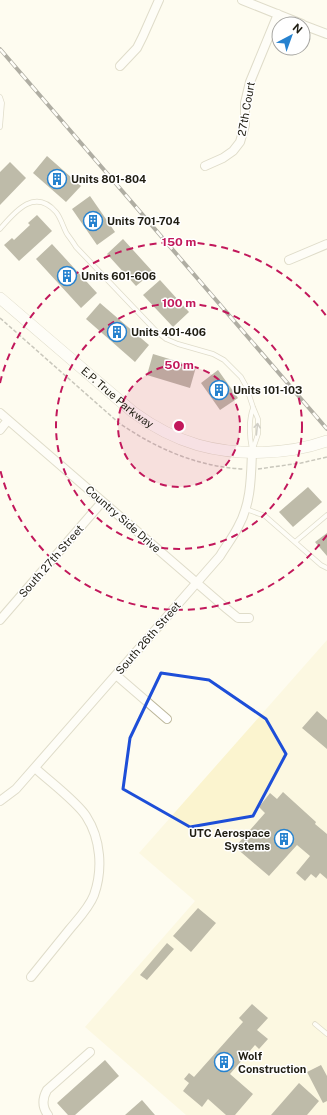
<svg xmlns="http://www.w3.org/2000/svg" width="327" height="1115" viewBox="0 0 327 1115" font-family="'Public Sans',sans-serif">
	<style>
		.built { fill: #fbf4cf }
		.building { fill: #726d53 }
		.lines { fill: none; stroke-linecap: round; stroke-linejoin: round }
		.lane-casing { stroke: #bbb69a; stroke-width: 5.5 }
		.street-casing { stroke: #bbb69a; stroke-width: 10 }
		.secondary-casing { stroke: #bbb69a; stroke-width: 12 }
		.path { stroke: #89877b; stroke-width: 1.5; stroke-dasharray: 4 2; stroke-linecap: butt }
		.lane { stroke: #fff; stroke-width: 4 }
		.street { stroke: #fff; stroke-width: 8 }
		.secondary { stroke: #fff; stroke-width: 11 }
		.rail-casing { stroke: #525045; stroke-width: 4 }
		.rail { stroke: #fff; stroke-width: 2.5; stroke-dasharray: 8; stroke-linecap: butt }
		.oneway { stroke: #9b9a95 }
		.marked { fill: none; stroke: #1d4ed8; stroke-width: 3; stroke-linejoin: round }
		.ring { fill: none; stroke: #c2185b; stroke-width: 2; stroke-dasharray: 7 5 }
		.labels { text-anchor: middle; stroke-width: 3; stroke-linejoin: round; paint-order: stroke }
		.street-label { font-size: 11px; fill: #201e13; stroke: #fff }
		.poi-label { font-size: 11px; font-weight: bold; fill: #201e13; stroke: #fff; text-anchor: start }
		.centre { fill: #c2185b; stroke: #fff; stroke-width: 2 }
		.ring-label { font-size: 12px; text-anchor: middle; font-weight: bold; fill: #c2185b; stroke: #fff; stroke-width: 3; stroke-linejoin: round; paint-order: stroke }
	</style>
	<rect width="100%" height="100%" fill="#fefcf0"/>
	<path class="built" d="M327 640V1115H186L85 1027 195 901 139 853Z"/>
	<path class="building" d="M47 156 81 186 66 202 33 173Z
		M10 162 26 178 0 205V172Z
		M90 196 115 232 97 245 72 209Z
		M37 215 52 231 19 261 4 245 12 238 14 240 30 225 28 223Z
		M123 239 153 272 136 286 107 254Z
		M52 244 97 293 81 308 36 259Z
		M160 280 189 312 173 327 143 295Z
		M100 303 149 345 135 362 86 319Z
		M153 354 196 367 190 388 147 375Z
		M218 370 238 398 220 410 201 383Z
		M308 487 322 502 293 527 279 512Z
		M327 533V556L315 542Z
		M317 711 327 720V749L302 728Z
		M283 792 316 822 315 824 327 834V879L320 873 316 878 311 874 305 881 296 873 310 856 297 845 269 876 235 847 265 813 259 807 270 793 277 799Z
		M198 908 216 923 191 952 173 936Z
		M167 943 174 949 147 980 140 975Z
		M252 1004 268 1018 257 1030 268 1039 259 1049 255 1045 230 1074 253 1094 235 1115H226L208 1099 202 1107 183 1091 189 1083 184 1079 189 1073 194 1077 243 1022 239 1018Z
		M105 1060 119 1076 75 1115H68L57 1103Z
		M321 1065 327 1076V1101L323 1103 307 1072Z
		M299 1083 319 1101 307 1115H271Z
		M142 1100 155 1115H125Z"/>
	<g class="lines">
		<defs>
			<path id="lane" d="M0 97 2 103 0 127
				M0 229C14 213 34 187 56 212 61 218 63 227 67 234 70 238 73 242 76 247L156 331 166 339 178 344 213 354 224 360 241 377 246 386 253 407 258 419V434L252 452
				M252 450C249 435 248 422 253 408
				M246 509 265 516 321 565 327 568
				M295 542 327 515
				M315 1024 327 1034"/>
			<path id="street" d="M242 0 302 24
				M303 25 327 34
				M120 66 137 48 143 36 159 0
				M205 166 223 158 233 151 240 142 245 125V103L250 82 278 14
				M289 260 327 244
				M0 413 227 609 238 618H249
				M0 430 8 420
				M0 620 102 502
				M116 675 167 719
				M0 801 16 789 220 556C226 546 233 537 238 527 251 504 251 478 252 452
				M31 977C44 961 57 945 69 930 78 919 89 908 94 895 103 870 101 839 86 816 76 801 49 781 35 768
				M48 1115C42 1107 42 1099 47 1090L90 1052"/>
			<g id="secondary">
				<path id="s1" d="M0 298 133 412C152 426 174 438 198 445 238 456 288 455 327 441"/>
			</g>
		</defs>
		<use href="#lane" class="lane-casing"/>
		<use href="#street" class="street-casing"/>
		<use href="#secondary" class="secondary-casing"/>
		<path class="path" d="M0 318 119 423C157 449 198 467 244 469
			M258 469 301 463 327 457"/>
		<use href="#lane" class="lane"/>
		<use href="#street" class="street"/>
		<use href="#secondary" class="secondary"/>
		<defs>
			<path id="rail" d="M0 49 327 429"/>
		</defs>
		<use href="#rail" class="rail-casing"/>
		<use href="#rail" class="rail"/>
	</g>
	<defs><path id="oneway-shaft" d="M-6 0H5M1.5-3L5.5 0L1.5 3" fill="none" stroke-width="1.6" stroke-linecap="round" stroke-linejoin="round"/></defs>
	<use class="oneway" href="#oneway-shaft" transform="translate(257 429) rotate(-84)"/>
	<path d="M0 0H327V1115H0ZM161 673 209 680 266 719 286 754 253 816 190 827 123 789 130 738Z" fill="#fefcf0" fill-opacity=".55" fill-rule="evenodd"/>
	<path class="marked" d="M161 673 209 680 266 719 286 754 253 816 190 827 123 789 130 738Z"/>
	<circle cx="179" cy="426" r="61" fill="#c2185b" fill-opacity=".12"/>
	<g class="ring">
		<circle cx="179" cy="426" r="61"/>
		<circle cx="179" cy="426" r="123"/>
		<path d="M327 535A184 184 0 0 1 0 469M0 383A184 184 0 0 1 327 317"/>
	</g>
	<defs>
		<symbol id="building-ring" viewBox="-11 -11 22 22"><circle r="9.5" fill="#fff" stroke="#2682cf" stroke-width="1.5"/><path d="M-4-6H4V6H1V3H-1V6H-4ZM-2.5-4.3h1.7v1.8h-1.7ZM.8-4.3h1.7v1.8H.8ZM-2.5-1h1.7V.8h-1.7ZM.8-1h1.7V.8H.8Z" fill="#2682cf"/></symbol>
	</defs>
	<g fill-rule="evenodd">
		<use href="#building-ring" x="46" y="168" width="22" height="22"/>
		<use href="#building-ring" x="82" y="210" width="22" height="22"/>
		<use href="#building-ring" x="56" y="265" width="22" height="22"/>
		<use href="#building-ring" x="106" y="321" width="22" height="22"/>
		<use href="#building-ring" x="208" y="379" width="22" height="22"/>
		<use href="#building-ring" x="273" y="828" width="22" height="22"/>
		<use href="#building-ring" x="213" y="1051" width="22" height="22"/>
	</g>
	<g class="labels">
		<g class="street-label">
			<text transform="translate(246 109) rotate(-80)" y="4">27th Court</text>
			<text dy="4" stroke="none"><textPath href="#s1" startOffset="154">E.P. True Parkway</textPath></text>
			<text transform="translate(123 519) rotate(41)" y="4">Country Side Drive</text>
			<text transform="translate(51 561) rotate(-49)" y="4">South 27th Street</text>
			<text transform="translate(148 638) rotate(-49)" y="4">South 26th Street</text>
		</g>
		<g class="poi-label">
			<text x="71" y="183">Units 801-804</text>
			<text x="107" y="225">Units 701-704</text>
			<text x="81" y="280">Units 601-606</text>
			<text x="131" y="336">Units 401-406</text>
			<text x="233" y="394">Units 101-103</text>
			<text x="270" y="837" text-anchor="end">UTC Aerospace<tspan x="270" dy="13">Systems</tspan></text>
			<text x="238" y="1060">Wolf<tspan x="238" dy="13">Construction</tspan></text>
		</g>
	</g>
	<circle cx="179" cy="426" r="6" class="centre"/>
	<g class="ring-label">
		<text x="179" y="246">150 m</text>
		<text x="179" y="307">100 m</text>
		<text x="179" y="369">50 m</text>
	</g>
	<g transform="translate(291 36) rotate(41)"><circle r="19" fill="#ffffff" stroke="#a6a5a1"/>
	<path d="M0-3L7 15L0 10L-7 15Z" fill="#2682cf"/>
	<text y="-6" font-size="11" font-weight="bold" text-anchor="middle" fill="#201e13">N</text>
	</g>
</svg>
